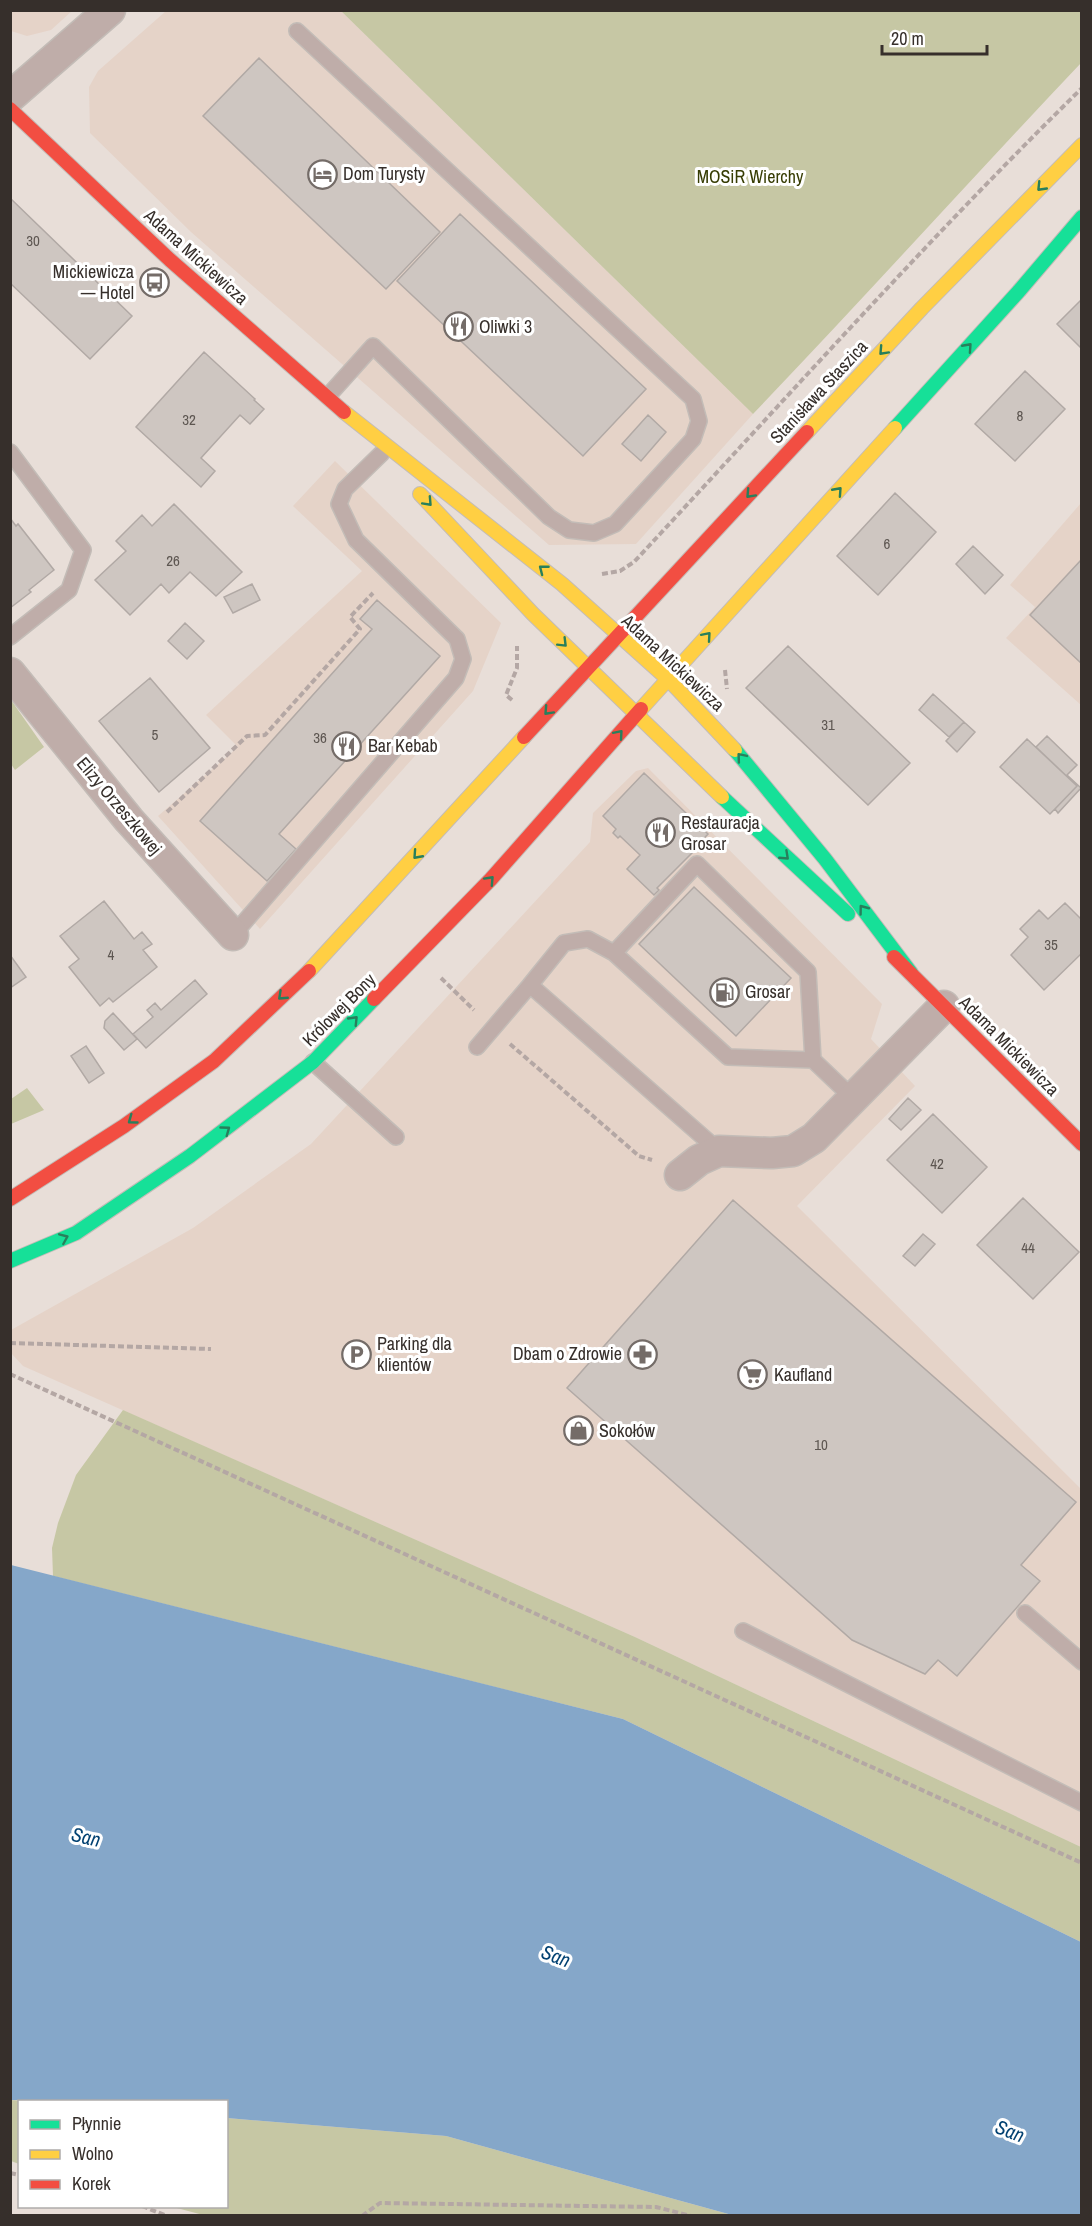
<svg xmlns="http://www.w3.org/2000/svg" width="1092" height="2226" viewBox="0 0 1092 2226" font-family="'Archivo Narrow',sans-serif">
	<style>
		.built { fill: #e5d3c8 }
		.green { fill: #c6c7a4 }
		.water { fill: #85a7c9 }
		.building { fill: #cec6c1; stroke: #b1a9a5; stroke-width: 1.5 }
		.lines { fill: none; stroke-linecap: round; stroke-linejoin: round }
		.lane-casing { stroke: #c3bcb7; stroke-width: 18 }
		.street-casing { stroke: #c3bcb7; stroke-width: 33 }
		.fast-casing { stroke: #c3bcb7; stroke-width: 16 }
		.slow-casing { stroke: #c3bcb7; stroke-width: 16 }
		.jam-casing { stroke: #c3bcb7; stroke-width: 16 }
		.path { stroke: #b4a7a4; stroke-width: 4; stroke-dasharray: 6 3; stroke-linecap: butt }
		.lane { stroke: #bfada9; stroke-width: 15 }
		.street { stroke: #bfada9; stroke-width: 30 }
		.fast { stroke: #16e098; stroke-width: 14 }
		.slow { stroke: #ffcf43; stroke-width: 14 }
		.jam { stroke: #f24e42; stroke-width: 14 }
		.oneway { stroke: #287f5c }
		.labels { text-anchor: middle; stroke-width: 6; stroke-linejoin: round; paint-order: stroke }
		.number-label { font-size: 15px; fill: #5d5651 }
		.poi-label { font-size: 18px; fill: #362f2b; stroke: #fff; text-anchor: start }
		.park-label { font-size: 18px; fill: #363c03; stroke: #fff }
		.street-label { font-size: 18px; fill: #362f2b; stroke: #fff }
		.water-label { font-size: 20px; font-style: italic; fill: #034272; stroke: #fff }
	</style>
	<rect width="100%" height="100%" fill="#e8ded8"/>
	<path class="built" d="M10 11 11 10 72 11 51 30 27 36 11 31Z
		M166 11H341L753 414 636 544 549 545 191 232 90 133 89 87 98 71Z
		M335 461 501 623 473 691 260 929 158 816 238 747 206 715 362 571 293 506Z
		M1081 503V705L1006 638 1035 607 1010 585Z
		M648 768 882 1004 871 1039 915 1086 797 1206 1081 1489V1847L635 1637 23 1366 11 1353V1330L193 1228 311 1144 590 842 593 813 636 771Z"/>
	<path class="green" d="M341 11H1081V63C971 179 864 298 753 414Z
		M11 700 44 747 15 770 11 764Z
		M27 1088 44 1110 11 1124V1099Z
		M123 1410 635 1637 1081 1847V1942L623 1719 53 1576 52 1548 58 1523 76 1475Z
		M10 2100 25 2101 20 2102 19 2164 11 2161Z
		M227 2118 446 2136 732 2215 207 2216 173 2207 226 2206Z"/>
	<path class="water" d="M11 1565 623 1719 1081 1942V2215H732L446 2136 227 2118 226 2102 11 2100Z"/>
	<path class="building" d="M259 58 440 232 386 289 203 116Z
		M10 198 132 316 90 359 10 283Z
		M460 214 646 389 583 456 397 281Z
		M1082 299V349L1057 324Z
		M204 352 255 399 254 400 264 409 250 424 240 415 201 458 215 471 201 487 136 427Z
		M1025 371 1065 409 1015 461 975 424Z
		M648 415 666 432 641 461 622 444Z
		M895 493 936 532 878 595 837 556Z
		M174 504 242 572 216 596 190 572 169 593 161 584 130 615 95 580 126 551 116 541 142 515 152 526Z
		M10 518 16 526 18 524 54 570 29 590 31 592 10 608Z
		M973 546 1003 575 985 594 956 564Z
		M1082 559V664L1030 615Z
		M252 584 260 600 233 613 224 597Z
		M377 600 440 656 279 834 296 849 267 881 200 821 372 629 360 619Z
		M185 623 204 641 187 659 168 641Z
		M788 646 910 763 868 805 746 688Z
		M150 678 210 748 159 792 99 721Z
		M933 694 964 722 949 737 919 710Z
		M964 722 975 732 957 752 946 741Z
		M1047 736 1077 765 1067 775 1081 788 1058 813 1055 809 1077 786 1036 747Z
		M1027 739 1077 786 1050 814 1000 767Z
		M644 773 708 834 692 851 693 852 657 888 659 890 654 895 627 869 640 855 620 836 618 838 613 833 616 829 603 816Z
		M694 887 791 978 736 1036 639 944Z
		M104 901 134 939 142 932 152 944 143 950 157 967 113 1002 109 998 100 1006 69 967 79 959 60 936Z
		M1065 903 1082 920V953L1044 990 1011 955 1028 937 1020 929 1039 910 1048 919Z
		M10 955 26 977 10 988Z
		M195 980 207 994 146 1048 133 1034 153 1017 147 1010 155 1003 161 1010Z
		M113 1013 137 1039 124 1050 104 1028 105 1021Z
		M86 1046 104 1073 89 1083 71 1056Z
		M908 1098 921 1110 901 1130 889 1119Z
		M933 1114 987 1167 942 1213 887 1160Z
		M1023 1198 1079 1252 1033 1299 977 1245Z
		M733 1200 1076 1502 1021 1565 1040 1581 957 1676 938 1660 925 1674 852 1640 567 1388Z
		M923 1234 935 1244 915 1266 903 1256Z"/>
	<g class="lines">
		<defs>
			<path id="lane" d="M297 31 693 399 699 421 693 439 615 524 594 533 569 530 549 517 373 346 328 396
				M10 452 83 550 69 590 10 637
				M233 935 456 678 463 659 457 639 356 540 339 504 345 489 382 453
				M614 953 588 939 564 943 530 985 719 1151
				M477 1047 530 985
				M813 1060 728 1057 614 953 697 864 808 972 813 1060 854 1099
				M313 1062 396 1137
				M1025 1613 1082 1662
				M743 1631 1082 1803"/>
			<path id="street" d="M10 97 110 10
				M10 673 129 820 233 935
				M680 1175 699 1160 719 1151 772 1153 793 1151 814 1138 944 1006"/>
			<path id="fast" d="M895 428 1019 291 1082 217
				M735 750 825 859 911 973
				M722 797 848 914
				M10 1261 76 1233 190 1156 313 1062 374 999"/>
			<path id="slow" d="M344 412 562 584 669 680 735 750
				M807 432 922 308 1082 145
				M420 494 533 614 722 797
				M641 709 895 428
				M309 971 524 737"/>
			<path id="jam" d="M10 109 170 260 344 412
				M524 737 807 432
				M894 957 1082 1144
				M374 999 491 879 641 709
				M10 1199 124 1126 214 1061 309 971"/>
		</defs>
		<use href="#lane" class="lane-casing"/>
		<use href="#street" class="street-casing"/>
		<use href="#fast" class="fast-casing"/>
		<use href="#slow" class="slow-casing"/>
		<use href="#jam" class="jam-casing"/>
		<path class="path" d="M602 574 620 571 634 562C782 403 926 241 1082 88
			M725 670 727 689
			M512 700 506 695 517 668V646
			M167 812 247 736 265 735 360 629 350 617 373 593
			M441 978 474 1010
			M510 1044 639 1156 652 1160
			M10 1343 211 1349
			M10 1374 1082 1863
			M10 2173 20 2175
			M142 2206 167 2216
			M362 2216 380 2203 656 2207 691 2216"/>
		<use href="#lane" class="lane"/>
		<use href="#street" class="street"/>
		<use href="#fast" class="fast"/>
		<use href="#slow" class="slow"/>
		<use href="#jam" class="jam"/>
	</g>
	<defs><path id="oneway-chevron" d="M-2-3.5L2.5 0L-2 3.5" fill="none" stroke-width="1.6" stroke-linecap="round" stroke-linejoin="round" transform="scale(1.5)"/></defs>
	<g class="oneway">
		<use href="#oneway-chevron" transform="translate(1041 187) rotate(134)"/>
		<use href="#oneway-chevron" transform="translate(968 347) rotate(-48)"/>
		<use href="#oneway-chevron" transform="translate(883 351) rotate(133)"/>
		<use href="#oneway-chevron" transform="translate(838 491) rotate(-48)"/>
		<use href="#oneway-chevron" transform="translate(750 494) rotate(133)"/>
		<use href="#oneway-chevron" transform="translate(428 502) rotate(47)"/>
		<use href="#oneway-chevron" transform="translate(543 569) rotate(-142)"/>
		<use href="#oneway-chevron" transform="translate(707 636) rotate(-49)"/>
		<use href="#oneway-chevron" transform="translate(563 643) rotate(45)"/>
		<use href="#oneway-chevron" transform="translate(548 711) rotate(133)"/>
		<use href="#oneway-chevron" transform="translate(619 734) rotate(-49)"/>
		<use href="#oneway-chevron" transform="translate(741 757) rotate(-130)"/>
		<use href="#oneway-chevron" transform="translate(417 855) rotate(132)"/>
		<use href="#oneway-chevron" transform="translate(785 856) rotate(43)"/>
		<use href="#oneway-chevron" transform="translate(490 880) rotate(-47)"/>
		<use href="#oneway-chevron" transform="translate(863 909) rotate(-127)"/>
		<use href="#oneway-chevron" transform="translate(282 996) rotate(137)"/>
		<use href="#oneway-chevron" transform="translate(354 1020) rotate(-46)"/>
		<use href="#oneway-chevron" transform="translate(132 1120) rotate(144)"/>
		<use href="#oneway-chevron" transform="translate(226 1130) rotate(-36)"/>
		<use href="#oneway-chevron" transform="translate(64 1238) rotate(-23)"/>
	</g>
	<defs>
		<symbol id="hotel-ring" viewBox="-11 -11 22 22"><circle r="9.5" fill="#fff" stroke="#746c68" stroke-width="1.5"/><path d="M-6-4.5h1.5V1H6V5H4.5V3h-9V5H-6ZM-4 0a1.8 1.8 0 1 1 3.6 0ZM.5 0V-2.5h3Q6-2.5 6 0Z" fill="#746c68"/></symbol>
		<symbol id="bus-ring" viewBox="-11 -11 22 22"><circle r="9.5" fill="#fff" stroke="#746c68" stroke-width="1.5"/><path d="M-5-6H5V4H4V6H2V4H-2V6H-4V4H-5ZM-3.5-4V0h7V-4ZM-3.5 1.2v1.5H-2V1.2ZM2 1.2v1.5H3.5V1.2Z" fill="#746c68"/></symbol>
		<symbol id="restaurant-ring" viewBox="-11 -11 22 22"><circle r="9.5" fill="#fff" stroke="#746c68" stroke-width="1.5"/><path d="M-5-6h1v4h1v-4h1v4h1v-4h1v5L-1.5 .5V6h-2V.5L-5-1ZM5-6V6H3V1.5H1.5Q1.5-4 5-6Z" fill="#746c68"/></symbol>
		<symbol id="fuel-ring" viewBox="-11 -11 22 22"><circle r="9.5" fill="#fff" stroke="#746c68" stroke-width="1.5"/><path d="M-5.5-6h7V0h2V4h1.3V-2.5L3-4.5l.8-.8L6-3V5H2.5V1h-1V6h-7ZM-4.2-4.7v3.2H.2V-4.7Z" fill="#746c68"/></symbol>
		<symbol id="parking-ring" viewBox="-11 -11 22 22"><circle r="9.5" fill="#fff" stroke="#746c68" stroke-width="1.5"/><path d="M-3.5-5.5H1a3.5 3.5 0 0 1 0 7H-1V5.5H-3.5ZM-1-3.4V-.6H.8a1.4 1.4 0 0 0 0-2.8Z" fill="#746c68"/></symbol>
		<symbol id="pharmacy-ring" viewBox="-11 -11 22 22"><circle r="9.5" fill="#fff" stroke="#746c68" stroke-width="1.5"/><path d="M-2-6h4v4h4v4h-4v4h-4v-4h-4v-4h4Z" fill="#746c68"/></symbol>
		<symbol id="supermarket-ring" viewBox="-11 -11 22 22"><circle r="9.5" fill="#fff" stroke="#746c68" stroke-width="1.5"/><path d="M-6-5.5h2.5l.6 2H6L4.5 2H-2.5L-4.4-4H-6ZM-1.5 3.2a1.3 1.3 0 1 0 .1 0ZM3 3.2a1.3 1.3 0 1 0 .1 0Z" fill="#746c68"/></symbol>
		<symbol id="shop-ring" viewBox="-11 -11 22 22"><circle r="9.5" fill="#fff" stroke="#746c68" stroke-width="1.5"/><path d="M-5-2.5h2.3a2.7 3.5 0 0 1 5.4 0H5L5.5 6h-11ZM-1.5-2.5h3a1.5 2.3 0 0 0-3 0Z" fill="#746c68"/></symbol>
	</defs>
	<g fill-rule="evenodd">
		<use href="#hotel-ring" x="306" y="158" width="33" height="33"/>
		<use href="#bus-ring" x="138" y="266" width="33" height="33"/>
		<use href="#restaurant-ring" x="442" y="310" width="33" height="33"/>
		<use href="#restaurant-ring" x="330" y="730" width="33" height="33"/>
		<use href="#restaurant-ring" x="644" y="816" width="33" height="33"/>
		<use href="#fuel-ring" x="708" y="976" width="33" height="33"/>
		<use href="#parking-ring" x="340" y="1338" width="33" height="33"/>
		<use href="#pharmacy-ring" x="626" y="1338" width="33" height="33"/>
		<use href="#supermarket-ring" x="736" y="1358" width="33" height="33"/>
		<use href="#shop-ring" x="562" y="1414" width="33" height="33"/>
	</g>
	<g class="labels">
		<g class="number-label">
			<text x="33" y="246">30</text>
			<text x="1020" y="421">8</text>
			<text x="189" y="425">32</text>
			<text x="887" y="549">6</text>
			<text x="173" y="566">26</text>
			<text x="828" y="730">31</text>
			<text x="155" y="740">5</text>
			<text x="320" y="743">36</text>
			<text x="1051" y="950">35</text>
			<text x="111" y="960">4</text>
			<text x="937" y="1169">42</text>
			<text x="1028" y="1253">44</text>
			<text x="821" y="1450">10</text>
		</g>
		<g class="poi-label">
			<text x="343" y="180">Dom Turysty</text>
			<text x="134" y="278" text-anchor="end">Mickiewicza<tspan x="134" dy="21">— Hotel</tspan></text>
			<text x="479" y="333">Oliwki 3</text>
			<text x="368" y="752">Bar Kebab</text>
			<text x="681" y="829">Restauracja<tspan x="681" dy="21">Grosar</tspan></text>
			<text x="745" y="998">Grosar</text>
			<text x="377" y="1350">Parking dla<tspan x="377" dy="21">klientów</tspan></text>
			<text x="622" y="1360" text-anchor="end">Dbam o Zdrowie</text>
			<text x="774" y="1381">Kaufland</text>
			<text x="599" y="1437">Sokołów</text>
		</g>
		<g class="park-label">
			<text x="750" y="183">MOSiR Wierchy</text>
		</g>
		<g class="street-label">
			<text transform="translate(196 257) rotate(42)" y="6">Adama Mickiewicza</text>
			<text transform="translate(819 392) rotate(-47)" y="6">Stanisława Staszica</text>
			<text transform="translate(673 663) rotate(43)" y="6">Adama Mickiewicza</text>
			<text transform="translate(119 806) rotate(50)" y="6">Elizy Orzeszkowej</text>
			<text transform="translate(339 1010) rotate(-45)" y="6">Królowej Bony</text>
			<text transform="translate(1009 1046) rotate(45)" y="6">Adama Mickiewicza</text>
		</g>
		<g class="water-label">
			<text transform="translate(86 1837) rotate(13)" y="7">San</text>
			<text transform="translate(556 1956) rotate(21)" y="7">San</text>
			<text transform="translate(1010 2131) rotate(21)" y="7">San</text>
		</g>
	</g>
	<rect width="1092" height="2226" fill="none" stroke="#362f2b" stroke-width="24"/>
	<rect x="18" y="2100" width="210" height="108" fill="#ffffff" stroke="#afacaa" stroke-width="1.5"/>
	<rect x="30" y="2120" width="30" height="9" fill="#16e098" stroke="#afacaa" stroke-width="1.5"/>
	<text x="72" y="2130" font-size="18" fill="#362f2b">Płynnie</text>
	<rect x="30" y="2150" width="30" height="9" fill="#ffcf43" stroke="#afacaa" stroke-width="1.5"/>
	<text x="72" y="2160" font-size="18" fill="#362f2b">Wolno</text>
	<rect x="30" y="2180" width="30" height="9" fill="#f24e42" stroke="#afacaa" stroke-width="1.5"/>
	<text x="72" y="2190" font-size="18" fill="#362f2b">Korek</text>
	<path d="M882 45v9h105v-9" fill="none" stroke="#362f2b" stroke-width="3"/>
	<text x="891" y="45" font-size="18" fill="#362f2b" stroke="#ffffff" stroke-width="4.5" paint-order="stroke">20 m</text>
</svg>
